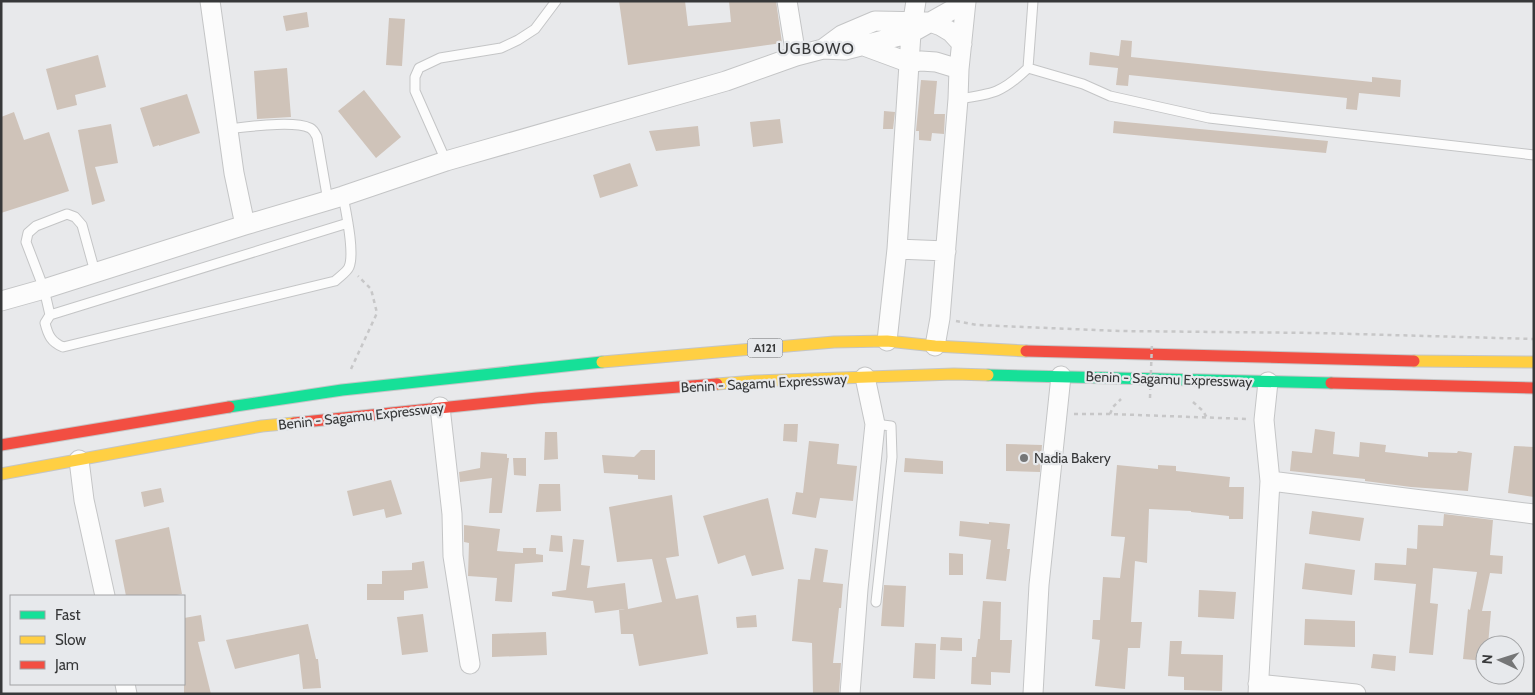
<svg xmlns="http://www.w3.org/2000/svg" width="1535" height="695" viewBox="0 0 1535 695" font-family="Cabin,sans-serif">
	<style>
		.building { fill: #cfc3b9 }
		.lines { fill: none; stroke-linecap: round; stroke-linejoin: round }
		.lane-casing { stroke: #c4c5c6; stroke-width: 11 }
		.street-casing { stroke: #c4c5c6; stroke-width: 21 }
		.fast-casing { stroke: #c4c5c6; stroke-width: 13 }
		.slow-casing { stroke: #c4c5c6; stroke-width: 13 }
		.jam-casing { stroke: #c4c5c6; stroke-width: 13 }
		.path { stroke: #c7c7c8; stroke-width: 2.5; stroke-dasharray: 4 4; stroke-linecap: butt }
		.lane { stroke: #fcfcfc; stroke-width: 9 }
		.street { stroke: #fcfcfc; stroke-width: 19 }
		.fast { stroke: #16e098; stroke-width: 11 }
		.slow { stroke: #ffcf43; stroke-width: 11 }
		.jam { stroke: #f24e42; stroke-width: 11 }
		.path-bridge { stroke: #c7c7c8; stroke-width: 2.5; stroke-dasharray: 4 4; stroke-linecap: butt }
		.poi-dot { fill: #757677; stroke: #e7e9ec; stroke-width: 2 }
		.labels { text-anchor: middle; stroke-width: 4.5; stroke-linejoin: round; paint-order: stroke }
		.shield { fill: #e7e9ec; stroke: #6c6d6f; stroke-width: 1 }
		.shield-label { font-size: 12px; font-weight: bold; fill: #373839 }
		.street-label { font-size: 14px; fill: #373839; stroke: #e7e9ec }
		.poi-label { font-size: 14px; fill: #373839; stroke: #e7e9ec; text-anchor: start }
		.quarter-label { font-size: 16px; letter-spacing: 1px; fill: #373839; stroke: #e7e9ec }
	</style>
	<rect width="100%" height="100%" fill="#e8e9eb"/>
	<path class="building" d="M619 1H685L688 26 731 22 729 1H776L782 43 628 65Z
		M307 12 309 27 286 31 283 16Z
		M389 18 405 19 402 66 386 65Z
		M1121 40 1132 41 1131 57 1372 82V77L1401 80 1400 97 1359 93 1357 110 1346 109 1347 98 1129 75 1128 86 1116 85 1118 68 1089 65 1090 52 1119 56Z
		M98 55 106 87 75 95 77 105 57 110 46 69Z
		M287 68 291 117 257 119 254 71Z
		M921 80 937 81 934 114H945L944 134 932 133 931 141 919 140V131H916Z
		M364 90 401 137 376 158 338 111Z
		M187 94 200 133 159 146V145L153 147 140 108Z
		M884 111 895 112 893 129H883Z
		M14 112 24 140 49 132 69 191 1 213V117Z
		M780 119 783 143 753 147 750 122Z
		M1114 121 1328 141 1326 153 1113 133Z
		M111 124 118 163 95 167 105 201 92 205 78 130Z
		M698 126 700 146 656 151 649 131Z
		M630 163 638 186 600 198 593 175Z
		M784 424H798L797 442 783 441Z
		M1315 429 1335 432 1333 454 1359 457 1360 442 1386 445 1385 452 1428 457V452L1457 453 1458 451 1472 453 1468 491 1411 487 1365 481V479L1290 471 1292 451 1312 453Z
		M545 432H557L558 459 544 460Z
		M809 441 839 444 837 464 857 466 853 501 820 498 816 518 792 514 796 492 803 493Z
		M1006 444 1042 445 1040 472 1006 471Z
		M1514 446 1534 447V497L1508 493Z
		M641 450H655V480L638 479V475L604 473 602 455 634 457Z
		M481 452 507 454V458H509L502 513H489L492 478 460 482 459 472 480 468Z
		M513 458H526V476L514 475Z
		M905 458 943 461V474L904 472Z
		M1117 465 1158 469V465L1176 466V471L1230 477 1229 487H1244L1243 519H1229V516L1191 512V511L1149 509 1147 563 1135 561 1131 622H1142L1140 648H1128L1125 689 1095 686 1100 640 1092 639 1093 620H1100L1103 577 1120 578 1125 537 1111 536Z
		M391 480 402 514 386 518 384 509 353 516 347 491Z
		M539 484H560L561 511 536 512Z
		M161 488 164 502 144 507 141 492Z
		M672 495 679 556 666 558 676 599 698 595 708 654 639 666 633 634H621L619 610 625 609 595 613 593 601 552 596V592L566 590 573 539 584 540 581 565 590 566 587 588 625 583 628 609 662 602 652 559 617 562 609 507Z
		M768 498 784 569 752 576 745 555 718 564 703 516Z
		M1312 511 1364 518 1360 541 1309 534Z
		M1444 514 1493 520 1490 555 1503 556 1502 574 1490 573 1482 611H1491L1488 645H1485V661L1463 659 1468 609 1470 610 1477 572 1433 568 1430 603 1438 604 1433 655 1409 653 1416 584 1374 580 1375 563 1406 565 1407 548 1417 549 1418 525 1443 526Z
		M960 521 989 524V522L1010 524 1007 549H1010L1006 581 986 579 991 540 959 536Z
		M464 525 500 529 497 551 523 553V548H536V554L543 555V562L515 564 512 602 495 601 497 578 468 576 469 543 464 542Z
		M169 527 182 594 171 596H126L115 540Z
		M551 535 562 536 563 552 549 551Z
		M815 548 828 550 823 582 843 584 841 608H839L833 663H841L839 694H813L812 643 792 641 798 579 810 580Z
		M949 553 963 554V575H949Z
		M424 561 428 588 404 591V600H367V584H382V571L412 570V563Z
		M1305 563 1355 570 1352 595 1302 589Z
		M884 585 906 586 904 627 881 626Z
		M1199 590 1236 592 1234 619 1198 617Z
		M983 601 1001 602 1000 640H1012L1010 673 991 672V685L971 684 972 657H976L978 639H980Z
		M423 614 428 652 402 655 397 617Z
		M201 615 205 641 198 642 211 694H184V618Z
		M756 615 757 627 737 628 736 617Z
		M1305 619 1355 621V647L1304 645Z
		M308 624 316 659H318L321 688 303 689 299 654 235 669 226 640Z
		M546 632 547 655 492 657V634Z
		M941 637 962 638V651L940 650Z
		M1170 641H1182L1181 654 1223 655 1222 691 1184 690V677L1168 676Z
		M915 643 936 644 935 679 913 678Z
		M1373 654 1396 656 1395 671 1371 668Z"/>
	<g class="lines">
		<defs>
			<path id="lane" d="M1028 68 1083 84 1110 96 1209 118 1534 155
				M958 99C993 94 1002 93 1028 68L1033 1
				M227 129C247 127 293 120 310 128 314 130 315 133 317 137L328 201
				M446 161 415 91V77L419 68 440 58 501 48 518 40 535 29 556 1
				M343 196C346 212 355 253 349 267 347 272 339 277 335 281L63 347C51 342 48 335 45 323L50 315 348 223
				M50 315 44 289 26 242 28 233 36 226 67 214 75 217 82 225 95 272
				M875 424 891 426 892 457 876 602"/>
			<path id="street" d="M210 1 234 173 245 225
				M787 1 796 56
				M864 46 910 63 921 61 936 62 959 69
				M823 49 842 35 875 21 930 22 941 26 951 32 962 44
				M897 249 946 251
				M1 301 44 289 245 225 343 196 446 161 726 81 796 56 823 49 845 50 911 33 966 2
				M887 341 897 249 911 33 916 1
				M935 346 940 318 958 99 959 69 966 1
				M440 407 452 514 453 556 470 664
				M79 460 84 500 105 596
				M1270 481 1534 514
				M125 684 127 694
				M1258 684 1356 694
				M850 694 858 589 875 424 865 377
				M1033 694 1039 585 1061 376
				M1258 694 1270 481 1264 420 1268 382"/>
			<path id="fast" d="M988 375 1331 383
				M229 407 342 390 602 362"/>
			<path id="slow" d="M1414 361 1534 362
				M602 362 834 342 887 341 935 346 1026 351
				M717 384 755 381 954 374 988 375
				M1 474 262 426 294 423"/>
			<path id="jam" d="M1026 351 1414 361
				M1331 383 1534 388
				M294 423 537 398 717 384
				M1 445 229 407"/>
		</defs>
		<use href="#lane" class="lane-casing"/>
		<use href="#street" class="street-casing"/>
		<use href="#fast" class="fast-casing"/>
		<use href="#slow" class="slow-casing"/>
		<use href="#jam" class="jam-casing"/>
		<path class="path" d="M956 321 977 325 1119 331 1318 333 1534 339
			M351 369 377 313 371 289 358 276
			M1193 402 1203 411 1207 418
			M1074 414H1110L1248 419
			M1110 414 1113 407 1121 399"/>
		<use href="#lane" class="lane"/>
		<use href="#street" class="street"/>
		<use href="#fast" class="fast"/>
		<use href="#slow" class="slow"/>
		<use href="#jam" class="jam"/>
		<path class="path-bridge" d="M1150 398 1152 342"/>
	</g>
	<circle class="poi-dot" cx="1024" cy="458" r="5"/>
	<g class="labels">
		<rect class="shield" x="747.5" y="338.5" width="35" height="19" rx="4"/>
		<g class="shield-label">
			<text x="765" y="352">A121</text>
		</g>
		<g class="street-label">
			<text transform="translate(1169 379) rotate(2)" y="5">Benin - Sagamu Expressway</text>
			<text transform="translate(764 383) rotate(-3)" y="5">Benin - Sagamu Expressway</text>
			<text transform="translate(361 416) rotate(-6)" y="5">Benin - Sagamu Expressway</text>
		</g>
		<g class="poi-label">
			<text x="1034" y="463">Nadia Bakery</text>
		</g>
		<g class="quarter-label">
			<text x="816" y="54">UGBOWO</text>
		</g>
	</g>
	<rect width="1535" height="695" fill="none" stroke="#373839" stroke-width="5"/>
	<rect x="10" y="595" width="175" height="90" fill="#e7e9ec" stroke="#a1a2a4"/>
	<rect x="20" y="611" width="25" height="8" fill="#16e098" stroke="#a1a2a4"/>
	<text x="55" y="620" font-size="15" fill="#373839">Fast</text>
	<rect x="20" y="636" width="25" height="8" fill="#ffcf43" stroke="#a1a2a4"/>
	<text x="55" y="645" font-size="15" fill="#373839">Slow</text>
	<rect x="20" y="661" width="25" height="8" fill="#f24e42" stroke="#a1a2a4"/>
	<text x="55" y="670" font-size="15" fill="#373839">Jam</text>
	<g transform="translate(1500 660) rotate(274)"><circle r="24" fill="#e7e9ec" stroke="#a1a2a4"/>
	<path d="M0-4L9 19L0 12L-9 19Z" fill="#757677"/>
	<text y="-8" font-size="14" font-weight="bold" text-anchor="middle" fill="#373839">N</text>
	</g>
</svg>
